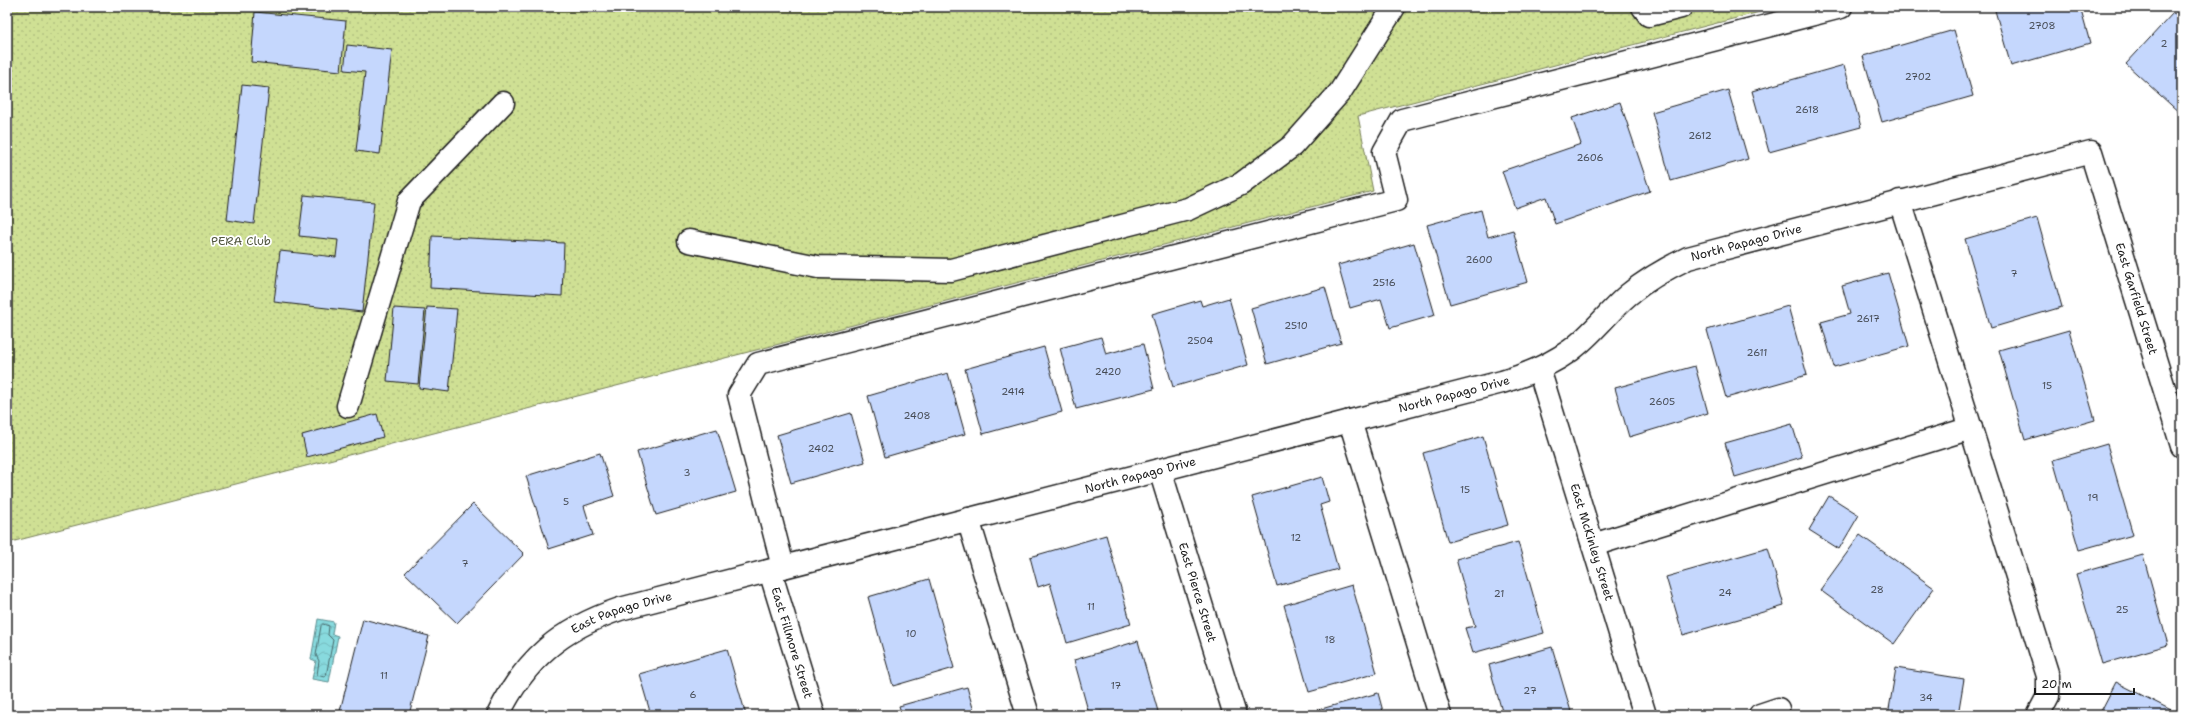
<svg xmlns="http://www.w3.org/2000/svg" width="2189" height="722" viewBox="0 0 2189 722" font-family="'Shantell Sans',sans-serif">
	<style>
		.park { fill: url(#park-dots); stroke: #767e58 }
		.water { fill: url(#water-waves); stroke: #5d8e90 }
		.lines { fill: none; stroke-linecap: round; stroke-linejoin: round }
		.shore { stroke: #47686a; stroke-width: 1 }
		.building { fill: #c5d7fd; stroke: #1c1c1c }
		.minor-casing { stroke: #1c1c1c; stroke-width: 25 }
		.minor { stroke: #fff; stroke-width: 22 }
		.labels { text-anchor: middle; stroke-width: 3.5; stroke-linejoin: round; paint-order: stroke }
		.number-label { font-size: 10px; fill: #464b54 }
		.park-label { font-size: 12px; fill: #525740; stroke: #fff }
		.street-label { font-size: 12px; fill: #1c1c1c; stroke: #fff }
	</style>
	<defs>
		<pattern id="park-dots" width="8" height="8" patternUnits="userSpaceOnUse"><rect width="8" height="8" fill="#cfe094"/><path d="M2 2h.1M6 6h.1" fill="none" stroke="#b1c07f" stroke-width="1.8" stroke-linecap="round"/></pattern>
		<pattern id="water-waves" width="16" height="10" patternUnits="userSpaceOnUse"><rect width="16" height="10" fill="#88dade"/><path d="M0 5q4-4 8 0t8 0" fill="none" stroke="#75babe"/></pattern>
	</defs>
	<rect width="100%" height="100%" fill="#fff"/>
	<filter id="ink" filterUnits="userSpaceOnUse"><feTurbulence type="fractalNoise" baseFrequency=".025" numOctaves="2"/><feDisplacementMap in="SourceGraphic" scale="8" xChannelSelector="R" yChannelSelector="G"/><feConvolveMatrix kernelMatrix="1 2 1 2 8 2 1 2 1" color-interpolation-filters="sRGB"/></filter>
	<g filter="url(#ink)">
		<path class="park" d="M7 7H1779L1358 116 1373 191 7 543Z"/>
		<path class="water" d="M318 619 334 622 332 634 338 636 329 682 312 679 316 661 311 659Z"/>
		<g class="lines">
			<path class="shore" d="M323 624 329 626 328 635 333 640 326 676 324 677 317 675 319 661 316 655 321 626Z"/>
		</g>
		<path class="building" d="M1994 7H2080L2090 43 2011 66Z
			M255 12 346 21 341 71 251 62Z
			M2173 13 2182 21V115L2126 64Z
			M1954 30 1973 96 1882 122 1863 56Z
			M347 45 392 50 380 154 356 151 365 72 344 70Z
			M1844 65 1861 127 1769 152 1752 91Z
			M242 85 269 88 254 224 227 220Z
			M1728 90 1748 159 1671 181 1652 112Z
			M1620 102 1650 191 1555 224 1546 197 1515 208 1502 171 1581 144 1572 118Z
			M304 195 374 202 362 312 274 302 280 251 336 257 338 240 299 236Z
			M1481 210 1488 237 1513 230 1528 282 1450 304 1427 225Z
			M2037 218 2062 307 1991 328 1965 239Z
			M432 236 564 243 562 296 430 288Z
			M1414 243 1435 315 1390 328 1381 299 1350 308 1338 265Z
			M1888 273 1909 346 1834 367 1821 322 1850 314 1842 286Z
			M1325 287 1341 343 1267 364 1251 308Z
			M1229 298 1248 365 1173 387 1152 314 1200 300 1202 306Z
			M1788 306 1807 375 1726 398 1707 330Z
			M427 307 457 309 449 392 419 388Z
			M394 308 425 310 418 384 387 381Z
			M2069 330 2095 420 2025 440 1999 350Z
			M1101 337 1106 354 1143 344 1154 389 1076 409 1060 348Z
			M1044 347 1062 412 983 434 965 369Z
			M1695 366 1708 413 1629 437 1615 388Z
			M948 373 965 434 885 457 868 396Z
			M851 413 865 462 791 483 777 435Z
			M377 414 383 437 307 457 302 435Z
			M1792 424 1802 457 1735 477 1725 443Z
			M717 429 736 492 656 515 637 452Z
			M1483 436 1508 525 1448 542 1423 453Z
			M2107 444 2133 535 2079 550 2053 460Z
			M600 453 614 496 584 506 593 535 549 549 526 476Z
			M1322 477 1329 502 1320 505 1338 569 1277 586 1252 497Z
			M1829 496 1859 515 1839 549 1809 530Z
			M473 504 524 554 457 623 405 573Z
			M1106 535 1131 624 1067 643 1050 583 1038 587 1030 557Z
			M1860 535 1934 588 1894 644 1820 590Z
			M1518 542 1544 633 1473 653 1465 628 1475 626 1456 559Z
			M1768 548 1784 606 1683 635 1666 577Z
			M2143 555 2168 645 2102 664 2076 574Z
			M929 579 954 668 893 686 868 597Z
			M1352 585 1377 673 1309 692 1284 605Z
			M363 619 429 636 409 715H339Z
			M1138 641 1159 715H1104L1102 711 1089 714 1074 660Z
			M1552 647 1572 715H1503L1489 665Z
			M727 649 746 715H651L639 674Z
			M1896 668 1964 679 1958 715H1888Z
			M2116 682 2171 710 2169 715H2099Z
			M967 687 975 715H902L899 706Z
			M1378 693 1384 715H1315L1314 711Z"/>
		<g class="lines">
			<defs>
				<g id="minor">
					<path d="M1643 7 1649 15 1681 7"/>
					<path d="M1900 201 2048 676V696L2038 715"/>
					<path d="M689 241 818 267 951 270 1188 209 1241 184 1292 146 1340 92 1394 7"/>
					<path id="s1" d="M1539 369 1645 715"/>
					<path d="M348 406 409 201 503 103"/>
					<path d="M1350 421 1440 715"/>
					<path id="s2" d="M1160 470 1235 715"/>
					<path d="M968 519 1028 715"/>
					<path d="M1593 545 1971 428"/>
					<path d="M783 567 739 395 758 364 1396 200 1384 152 1402 120 1841 7"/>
					<path id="s3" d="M770 571 814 715"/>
					<path id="s4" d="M498 715C526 658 561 629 620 609L1502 382C1526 375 1550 365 1571 350 1593 334 1608 312 1628 295 1647 279 1667 268 1688 258L2091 152 2182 446"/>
					<path d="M1760 715 1778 709"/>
				</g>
			</defs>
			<use href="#minor" class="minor-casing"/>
			<use href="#minor" class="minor"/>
		</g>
	</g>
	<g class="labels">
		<g class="number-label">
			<text x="2042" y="29">2708</text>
			<text x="2164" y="47">2</text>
			<text x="1918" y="80">2702</text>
			<text x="1807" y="113">2618</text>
			<text x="1700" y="139">2612</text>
			<text x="1590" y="161">2606</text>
			<text x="1479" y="263">2600</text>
			<text x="2014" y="277">7</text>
			<text x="1384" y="286">2516</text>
			<text x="1868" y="322">2617</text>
			<text x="1296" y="329">2510</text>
			<text x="1200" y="344">2504</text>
			<text x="1757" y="356">2611</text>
			<text x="1108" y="375">2420</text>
			<text x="2047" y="389">15</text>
			<text x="1013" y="395">2414</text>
			<text x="1662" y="405">2605</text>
			<text x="917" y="419">2408</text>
			<text x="821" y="452">2402</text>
			<text x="687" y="476">3</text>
			<text x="1465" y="493">15</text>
			<text x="2093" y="501">19</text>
			<text x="566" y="505">5</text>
			<text x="1296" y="541">12</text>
			<text x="465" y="567">7</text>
			<text x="1877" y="593">28</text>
			<text x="1725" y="596">24</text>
			<text x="1499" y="597">21</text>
			<text x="1091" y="610">11</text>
			<text x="2122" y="613">25</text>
			<text x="911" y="637">10</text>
			<text x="1330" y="643">18</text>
			<text x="384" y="679">11</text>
			<text x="1116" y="689">17</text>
			<text x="1530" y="694">27</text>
			<text x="693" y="698">6</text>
			<text x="1926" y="701">34</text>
		</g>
		<g class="park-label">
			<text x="241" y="245">PERA Club</text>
		</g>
		<g class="street-label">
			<text dy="4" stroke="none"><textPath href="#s4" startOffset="1364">North Papago Drive</textPath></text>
			<text dy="4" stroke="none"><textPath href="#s4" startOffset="1874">East Garfield Street</textPath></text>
			<text dy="4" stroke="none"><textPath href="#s4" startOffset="1028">North Papago Drive</textPath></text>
			<text dy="4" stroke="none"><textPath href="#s4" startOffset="704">North Papago Drive</textPath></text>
			<text dy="4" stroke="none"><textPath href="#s1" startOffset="181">East McKinley Street</textPath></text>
			<text dy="4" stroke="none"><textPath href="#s2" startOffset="128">East Pierce Street</textPath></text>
			<text dy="4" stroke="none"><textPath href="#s4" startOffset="167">East Papago Drive</textPath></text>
			<text dy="4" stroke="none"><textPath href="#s3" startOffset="75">East Fillmore Street</textPath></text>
		</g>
	</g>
	<rect width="2189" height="722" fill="none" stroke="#fff" stroke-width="24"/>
	<rect x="12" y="12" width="2165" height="698" fill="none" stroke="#1c1c1c" stroke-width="1.5" filter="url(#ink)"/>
	<path d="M2035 688v6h99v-6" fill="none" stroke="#1c1c1c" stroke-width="2"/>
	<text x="2041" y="688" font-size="12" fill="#1c1c1c" stroke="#ffffff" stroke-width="3" paint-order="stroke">20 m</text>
</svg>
